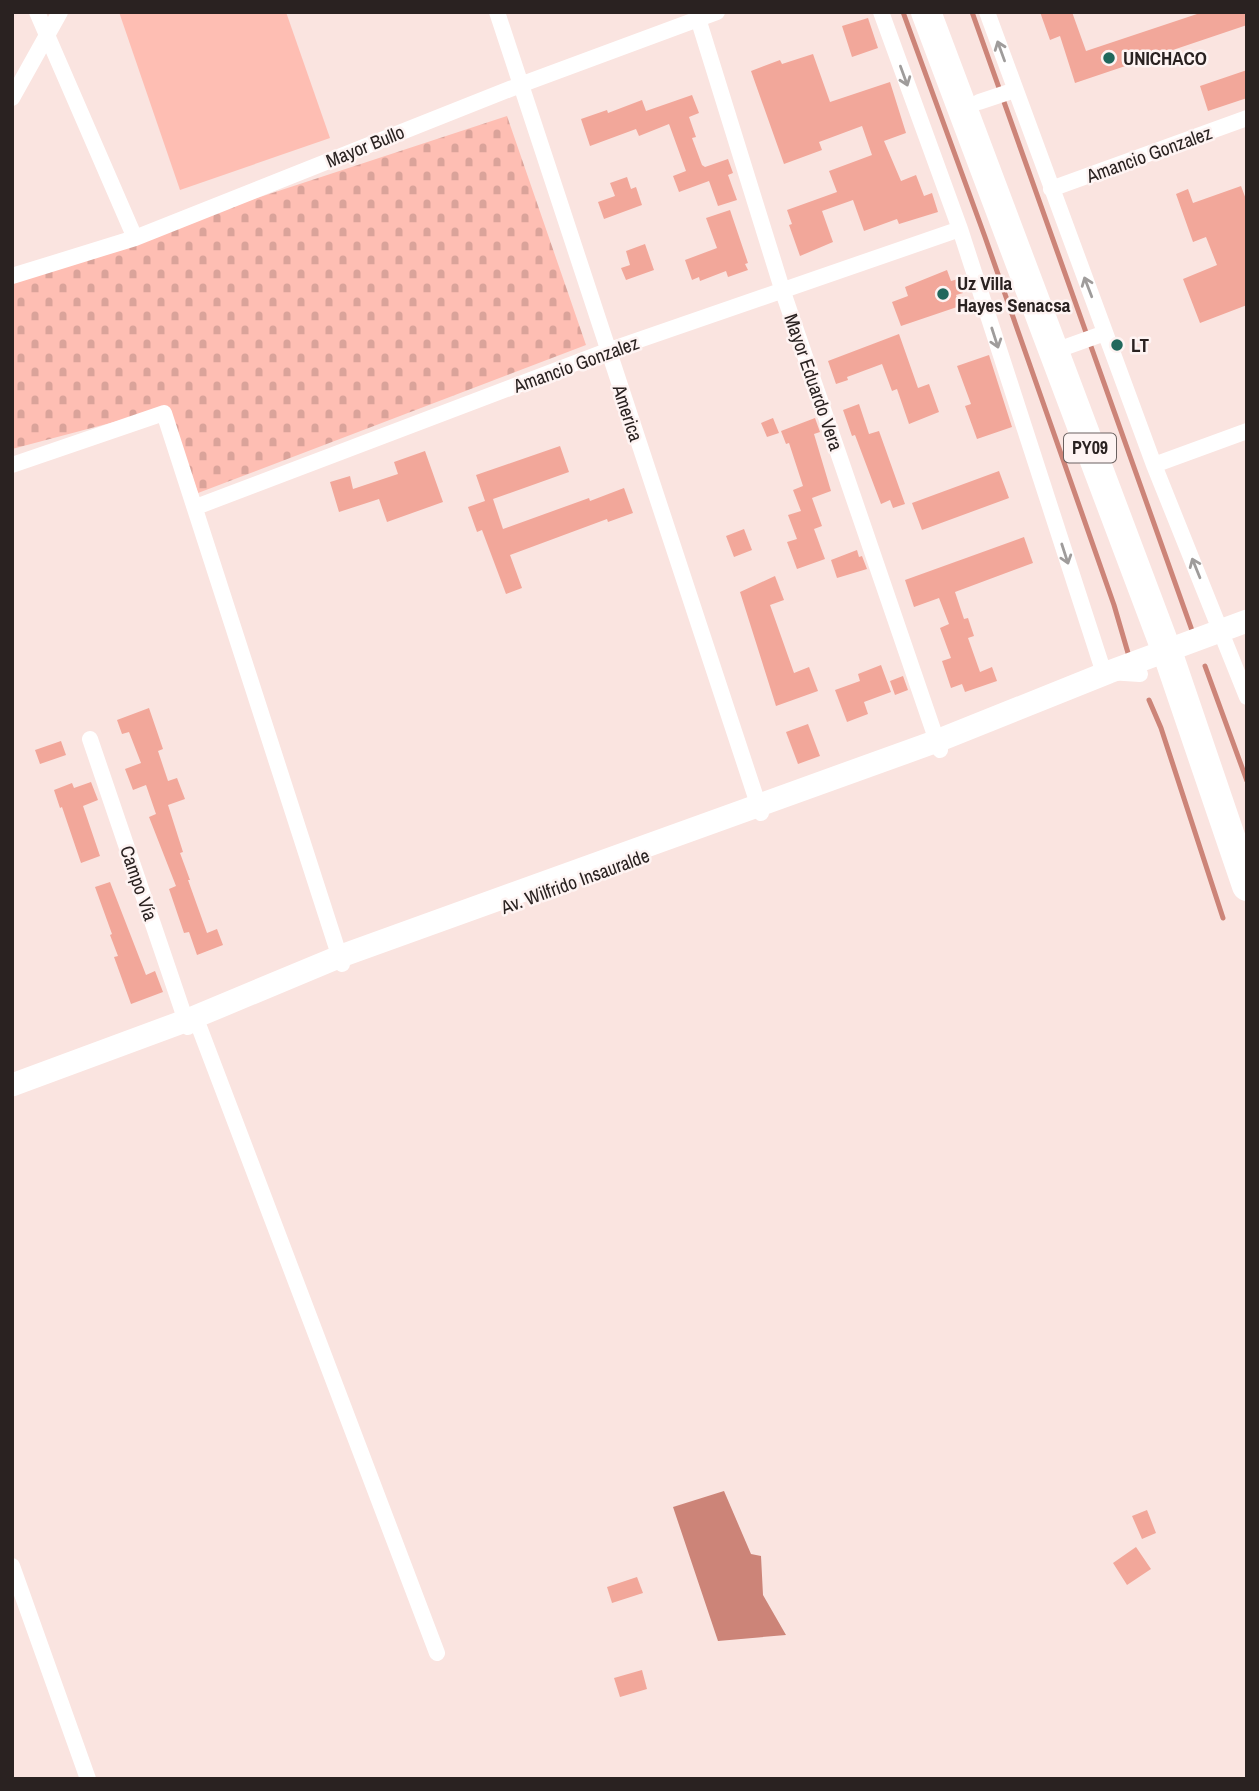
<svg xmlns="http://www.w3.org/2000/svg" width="1259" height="1791" viewBox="0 0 1259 1791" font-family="'Archivo Narrow',sans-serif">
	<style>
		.cemetery { fill: url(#cemetery-stones) }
		.park { fill: #febeb3 }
		.water { fill: #cc8478 }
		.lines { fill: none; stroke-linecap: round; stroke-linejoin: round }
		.stream { stroke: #cc8478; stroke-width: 5 }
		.building { fill: #f2a79a }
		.street { stroke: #fff; stroke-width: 16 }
		.secondary { stroke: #fff; stroke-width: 23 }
		.highway { stroke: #fff; stroke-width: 30 }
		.oneway { stroke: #9f9c9b }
		.poi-dot { fill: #21685c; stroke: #fef4f3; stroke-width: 2.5 }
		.labels { text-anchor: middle; stroke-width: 5; stroke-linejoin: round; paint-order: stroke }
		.shield { fill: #fef4f3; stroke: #6a6160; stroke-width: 2 }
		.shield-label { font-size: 18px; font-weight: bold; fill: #2a2221 }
		.poi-label { font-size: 19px; font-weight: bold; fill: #2a2221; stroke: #fef4f3; text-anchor: start }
		.street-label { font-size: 19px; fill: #2a2221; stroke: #fef4f3 }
	</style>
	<defs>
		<pattern id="cemetery-stones" width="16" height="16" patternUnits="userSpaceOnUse" patternTransform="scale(1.75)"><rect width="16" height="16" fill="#febeb3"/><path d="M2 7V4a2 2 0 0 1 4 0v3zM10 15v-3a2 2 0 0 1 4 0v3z" fill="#daa39a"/></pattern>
	</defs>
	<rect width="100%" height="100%" fill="#fae4e0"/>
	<path class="cemetery" d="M507 116 586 345 198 493 167 408 12 449V280L135 238Z"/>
	<path class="park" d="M119 12H286L330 138 180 190Z"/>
	<path class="water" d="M724 1491 751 1554 761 1556 763 1595 786 1635 718 1641 673 1507Z"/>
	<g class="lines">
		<path class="stream" d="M903 12 985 237 1114 605 1128 653
			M972 12 1194 636
			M1205 666 1247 781
			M1149 700 1161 728 1223 918"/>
	</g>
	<path class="building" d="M1040 12H1072L1086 51 1203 12H1247V25L1075 83 1060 36 1050 40Z
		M868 18 878 48 852 57 842 26Z
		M813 54 830 102 890 82 906 133 884 141 901 181 916 175 924 196 932 193 938 212 899 224 897 219 864 231 853 200 822 211 833 242 800 256 789 225 792 224 787 210 837 192 829 171 872 155 862 126 819 142 822 150 784 164 751 71 780 60 782 64Z
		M1247 70V98L1208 111 1200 86Z
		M692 95 699 113 689 117 696 137 692 138 702 165 705 167 728 159 733 173 728 175 737 200 718 206 709 181 679 192 673 176 686 171 669 124 639 136 636 129 590 146 581 119 607 110 608 113 642 100 646 111Z
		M627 177 631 189 636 187 642 205 604 219 598 202 615 196 610 183Z
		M1241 186 1247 202V305L1200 323 1183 279 1217 265 1206 237 1193 242 1176 194 1188 189 1193 203Z
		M730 210 748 263 745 264 748 270 728 277 726 271 700 281 699 277 692 280 685 260 717 248 706 218Z
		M645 244 654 270 626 280 621 268 630 265 626 251Z
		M947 270 951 281 958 279 963 293 956 295 960 306 901 326 892 302 908 296 905 287Z
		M899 334 918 388 929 384 939 412 909 424 897 389 892 391 882 364 847 377 848 380 836 384 828 361Z
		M989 355 1012 427 977 439 965 406 971 404 957 366Z
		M859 404 869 434 879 431 905 504 893 508 890 500 881 504 855 435 852 436 843 410Z
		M773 418 779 433 767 437 761 423Z
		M815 418 820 432 814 434 831 491 812 498 822 526 814 529 825 559 797 569 787 542 797 539 788 515 801 511 793 490 803 486 789 443 786 444 781 431Z
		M560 446 569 472 493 499 503 529 589 498 590 501 624 488 633 513 608 522 607 519 510 555 522 588 506 594 482 530 477 532 468 507 485 501 476 475Z
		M425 451 443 502 387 522 379 499 339 512 330 482 350 476 353 489 398 474 394 462Z
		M999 471 1009 498 922 530 912 503Z
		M744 529 752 550 734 557 726 536Z
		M1024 537 1033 563 955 592 964 619 968 618 974 636 968 638 980 672 992 667 997 681 965 692 962 684 951 688 942 661 951 658 940 628 949 624 939 598 914 607 905 580Z
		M857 550 859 557 862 556 867 569 837 578 831 560Z
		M775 576 784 600 770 605 794 673 809 667 818 691 776 706 740 592Z
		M881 665 891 692 864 702 868 714 847 722 835 690 860 681 858 674Z
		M903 676 908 690 895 695 890 681Z
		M149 708 163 749 158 751 168 781 177 778 185 799 168 805 183 852 180 853 190 880H188L207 933 217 929 223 945 197 955 189 932 184 933 169 889 176 886 149 817 156 814 146 785 133 790 125 769 141 763 129 732 122 734 117 720Z
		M808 724 820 756 798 764 786 732Z
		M61 741 66 755 40 764 35 750Z
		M91 782 98 800 83 806 100 856 81 863 62 807 60 808 54 790 72 783 74 788Z
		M110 882 146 975 155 971 163 992 131 1004 114 957 118 956 110 935 112 934 95 887Z
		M1147 1510 1156 1533 1142 1539 1132 1516Z
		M1136 1547 1151 1569 1127 1585 1113 1563Z
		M637 1577 643 1593 612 1603 607 1587Z
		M642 1670 647 1689 620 1697 614 1678Z"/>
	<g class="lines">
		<path class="street" d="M37 12 135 238
			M497 12 761 813
			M696 12 783 292 940 750
			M881 12 960 229 1101 664 1109 672 1140 674
			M987 12 1154 465 1247 697
			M12 98 60 12
			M979 102 1015 90
			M1051 189 1247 118
			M12 276 135 238 520 85 717 12
			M1063 348 1105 333
			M12 465 164 413 342 964
			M1154 465 1247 431
			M196 507 607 351 960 229
			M90 739 188 1027
			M198 1024 437 1653
			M12 1566 88 1779"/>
		<path class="secondary" d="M12 1085 185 1021 341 956 937 741 1109 672 1247 621"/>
		<path class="highway" d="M926 12 1170 660 1247 886"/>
	</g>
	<defs><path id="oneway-shaft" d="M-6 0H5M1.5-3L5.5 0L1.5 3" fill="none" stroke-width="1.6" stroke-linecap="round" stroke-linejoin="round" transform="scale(1.75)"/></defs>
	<g class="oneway">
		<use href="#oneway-shaft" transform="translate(1001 51) rotate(-110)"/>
		<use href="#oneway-shaft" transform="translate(904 76) rotate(70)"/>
		<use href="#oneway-shaft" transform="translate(1088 287) rotate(-111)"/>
		<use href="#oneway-shaft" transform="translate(995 338) rotate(72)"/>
		<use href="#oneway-shaft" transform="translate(1065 554) rotate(72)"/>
		<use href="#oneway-shaft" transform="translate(1196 568) rotate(-112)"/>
	</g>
	<g class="poi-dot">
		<circle cx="1109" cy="58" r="7"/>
		<circle cx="943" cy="294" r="7"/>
		<circle cx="1117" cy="345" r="7"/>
	</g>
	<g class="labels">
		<rect class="shield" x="1064" y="433.5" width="52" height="29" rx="5"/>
		<g class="shield-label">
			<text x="1090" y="454">PY09</text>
		</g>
		<g class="poi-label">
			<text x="1123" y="65">UNICHACO</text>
			<text x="957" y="290">Uz Villa<tspan x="957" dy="22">Hayes Senacsa</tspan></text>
			<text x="1131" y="352">LT</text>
		</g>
		<g class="street-label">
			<text transform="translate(365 146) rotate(-22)" y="7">Mayor Bullo</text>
			<text transform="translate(1149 154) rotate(-20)" y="7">Amancio Gonzalez</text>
			<text transform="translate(576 364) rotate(-20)" y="7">Amancio Gonzalez</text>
			<text transform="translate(814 382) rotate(71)" y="7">Mayor Eduardo Vera</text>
			<text transform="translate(628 413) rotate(72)" y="7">America</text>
			<text transform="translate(575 881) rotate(-20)" y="7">Av. Wilfrido Insauralde</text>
			<text transform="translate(139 883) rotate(71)" y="7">Campo Vía</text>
		</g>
	</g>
	<rect width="1259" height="1791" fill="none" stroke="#2a2221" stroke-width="28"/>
</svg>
